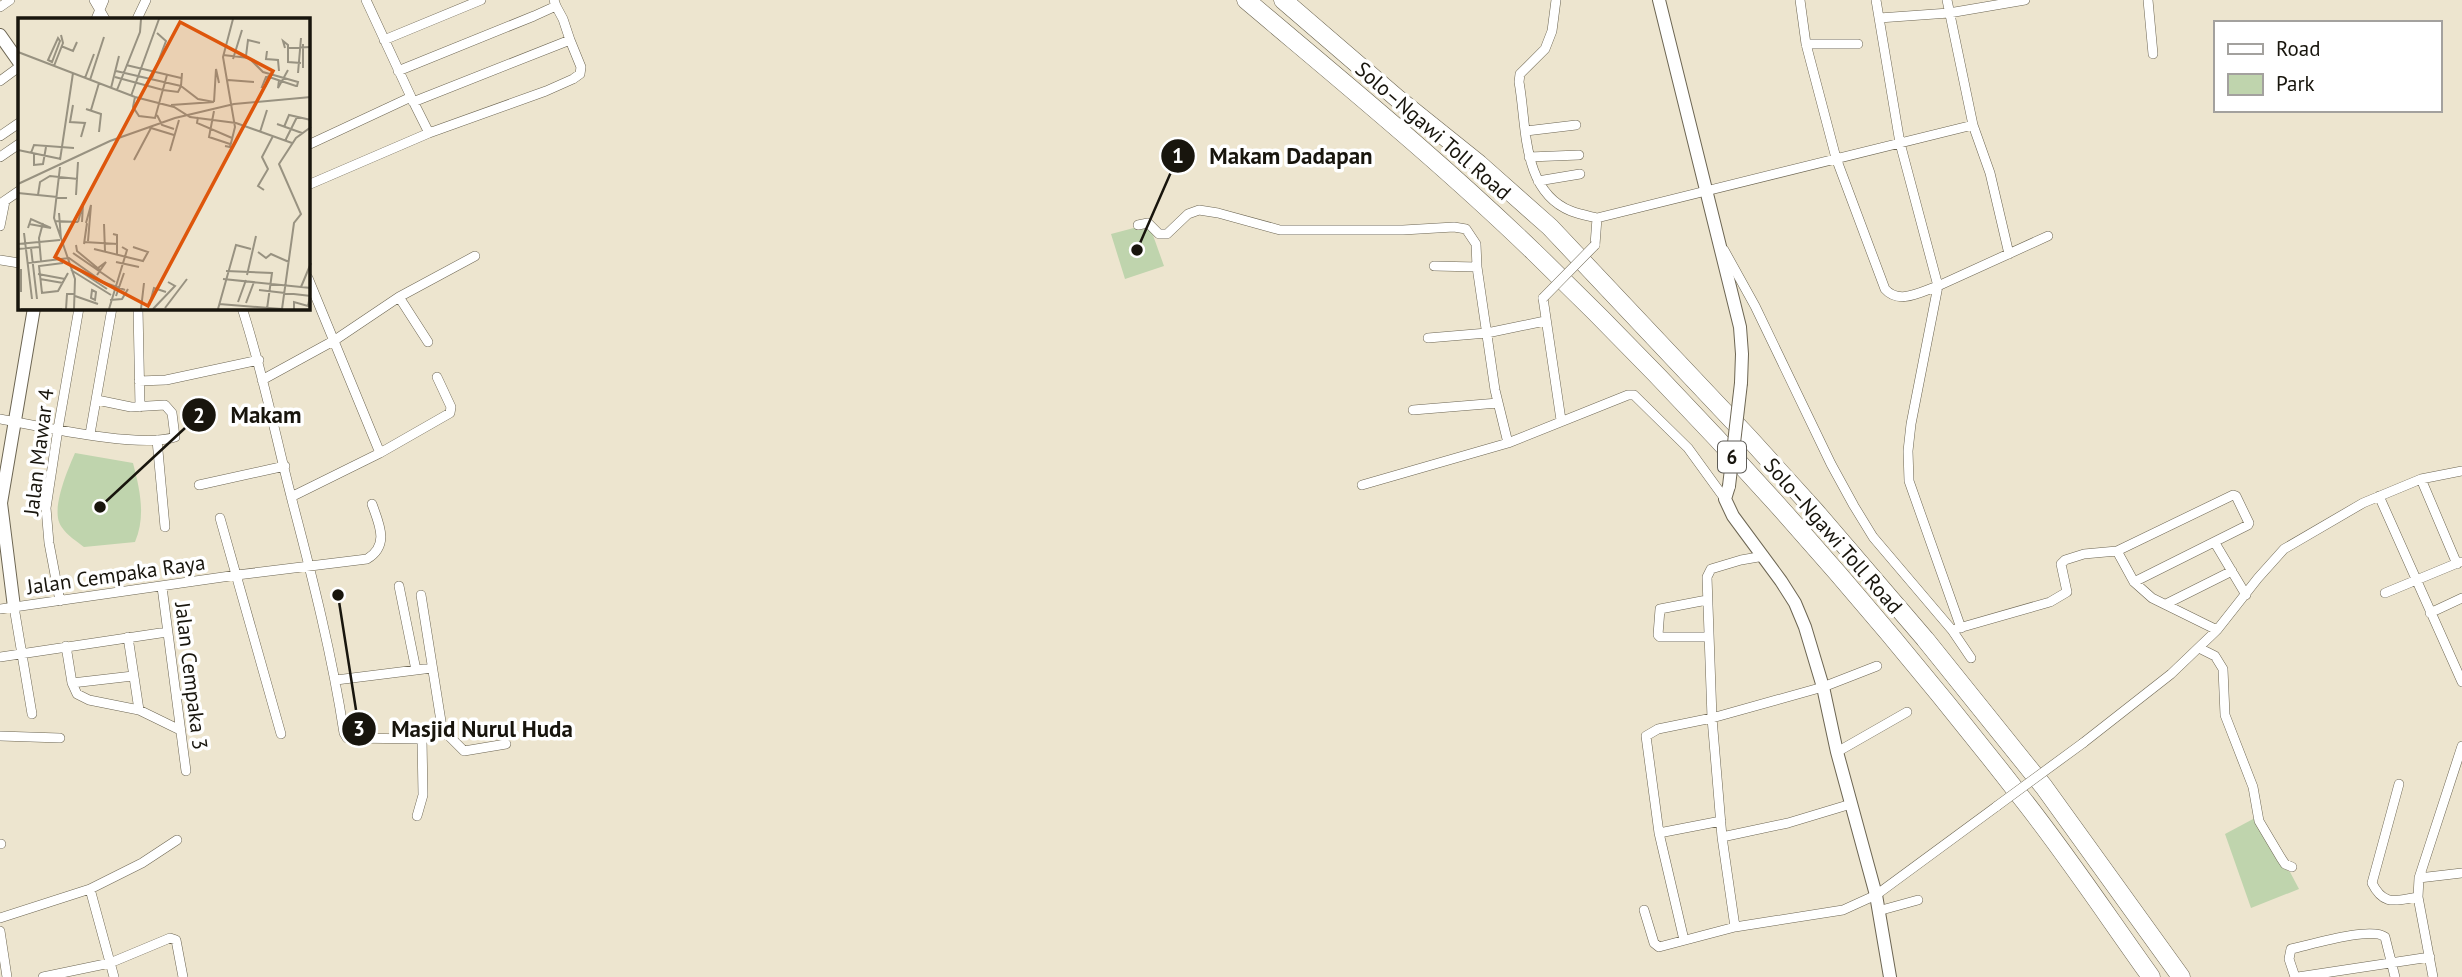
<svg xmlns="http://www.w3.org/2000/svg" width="2462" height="977" viewBox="0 0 2462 977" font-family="'PT Sans',sans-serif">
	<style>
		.green { fill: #bfd4ad }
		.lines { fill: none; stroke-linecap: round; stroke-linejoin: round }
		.minor-casing { stroke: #6c6552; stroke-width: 10 }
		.tertiary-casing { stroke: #6c6552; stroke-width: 14 }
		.motorway-casing { stroke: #6c6552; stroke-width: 19 }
		.minor { stroke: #fff; stroke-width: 9 }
		.tertiary { stroke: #fff; stroke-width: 12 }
		.motorway { stroke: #fff; stroke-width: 18 }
		.minor-bridge-casing { stroke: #6c6552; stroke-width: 10; stroke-linecap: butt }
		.tertiary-bridge-casing { stroke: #6c6552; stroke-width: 14; stroke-linecap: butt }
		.minor-bridge { stroke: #fff; stroke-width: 9 }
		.tertiary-bridge { stroke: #fff; stroke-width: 12 }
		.labels { text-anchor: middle; stroke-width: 7; stroke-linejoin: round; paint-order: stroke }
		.shield { fill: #fff; stroke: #5d5b56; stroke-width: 2 }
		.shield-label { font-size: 19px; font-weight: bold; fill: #18150d }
		.street-label { font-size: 21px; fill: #18150d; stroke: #fff }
		.inset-road { fill: none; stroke: #989281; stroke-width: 2 }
		.view { fill: #de560c; fill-opacity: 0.15; stroke: #de560c; stroke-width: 3.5 }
		.inset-edge { fill: none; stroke: #18150d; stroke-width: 3.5 }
		.leader { fill: none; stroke: #18150d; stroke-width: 2.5 }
		.callout-dot { fill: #18150d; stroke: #fff; stroke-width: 2.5 }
		.mark-label { font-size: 21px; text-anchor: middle; font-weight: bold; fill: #fff }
		.callout-label { font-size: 23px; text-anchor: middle; font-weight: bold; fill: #18150d; stroke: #fff; stroke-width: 7; stroke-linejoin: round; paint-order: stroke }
	</style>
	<rect width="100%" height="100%" fill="#ede5cf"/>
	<path class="green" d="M1149 224 1164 266 1125 279 1111 234Z
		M75 453 133 463C140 490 146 516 135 542L84 547C75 540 60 531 58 518 55 500 68 469 75 453Z
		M2255 818 2283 868 2290 872 2299 889 2251 908 2225 834Z"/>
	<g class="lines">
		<defs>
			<path id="minor" d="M94 0 105 19
				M366 0 411 97
				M1556 0 1552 31 1545 49 1520 74 1519 82C1527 125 1521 191 1571 211 1579 214 1589 216 1597 218L1973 125
				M1800 0 1806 44 1836 158 1885 289C1899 305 1920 292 1938 286
				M1876 0 1900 143 1938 286 2048 236
				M1947 0 1973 125 1990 173 2009 254
				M2148 0 2153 54
				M556 6 563 19 570 40
				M0 7 10 0
				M1879 18 1949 13 2025 0
				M96 19 104 0
				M137 19 146 0
				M384 40 481 0
				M1806 44H1858
				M398 71 534 16 556 6 554 0
				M0 81 19 67
				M1526 131 1576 125
				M0 136 19 123
				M308 145 411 97 429 133
				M0 157 19 144
				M1529 157 1579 155
				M1538 181 1580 174
				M308 185 429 133 546 91 573 79 580 74 581 67 570 40 413 102
				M0 204 19 191
				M1138 225 1148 223 1159 234H1167L1188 214 1199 210 1218 213 1280 230H1403L1454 227 1466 229 1476 244 1477 267 1495 390 1508 443
				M0 226 5 201
				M1595 245 1597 218
				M1724 250 1755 306 1831 464 1854 506 1873 537 1952 630 2050 602 2067 592 2061 564 2065 560 2084 554 2117 551 2233 495 2236 496 2249 523 2248 525 2134 582
				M0 260 19 263
				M1434 266 1477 267
				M308 278 380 453
				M1938 286 1911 424 1908 451 1909 481 1961 628
				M399 297 428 342
				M1543 298 1561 420
				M138 308 140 407
				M242 308C263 372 276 439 293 504 313 580 332 655 344 733L347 738 422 739 443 734 421 595
				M1428 338 1487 333 1545 321
				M262 380 335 340 399 297 475 256
				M139 381 166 380 259 360
				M1413 410 1498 403
				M0 419C39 426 141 449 175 437L172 413 165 405 131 407 97 400
				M90 434 112 308
				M157 440 165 527
				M2421 479 2457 564
				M199 485 285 466
				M1362 485 1508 443 1628 395H1634L1688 448 1725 499
				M2379 496 2462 682
				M291 497 380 453 450 413 451 407 437 377
				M220 518 281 734
				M2215 543 2246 595
				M2117 551 2134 582 2152 598 2217 630
				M399 586 416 670
				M162 587 186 771
				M2385 593 2460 562
				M1707 600 1660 609 1658 635 1660 637H1708
				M60 601 49 543 46 508 58 429 79 308
				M2166 604 2232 571
				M14 607 32 714
				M0 609 237 575 367 559C390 545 379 524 372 504
				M2430 613 2462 598
				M1952 630 1971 658
				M128 637 139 710
				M66 646 72 683 77 694 89 700 139 710 180 730
				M2199 648 2215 656 2223 669 2225 715 2253 787 2259 821 2281 858 2285 864 2292 867
				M0 657 167 632
				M336 680 432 668
				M72 683 133 676
				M443 734 448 735 464 751 506 744
				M0 736 60 738
				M2083 743 2171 674 2217 630 2258 578 2284 549 2363 503 2421 479 2462 471
				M1837 752 1907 712
				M2399 784 2372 883C2384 907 2396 900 2418 897
				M417 816 423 795 422 739
				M1659 833 1721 821
				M1722 837 1788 823 1851 804
				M0 844H1
				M2419 878 2462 873
				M90 889 114 977
				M1644 910 1654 943 1659 947 1735 927 1843 910 1876 895 1997 806
				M1878 911 1918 900
				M0 918 90 889 142 863 177 840
				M1735 927 1722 837 1712 718 1707 577 1711 569 1741 560 1764 556
				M0 931 7 977
				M1684 940 1659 833 1646 736 1658 729 1712 718 1823 687 1877 666
				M43 977 110 963 170 938 176 940 183 977
				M2295 977 2289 959 2291 949C2310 945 2371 926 2385 937L2395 977
				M2298 977 2430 957
				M2433 977 2418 897 2419 878 2462 746"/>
			<path id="tertiary" d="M1659 0 1740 327 1742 354 1741 383
				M0 35 19 62
				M1729 486 1725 499 1733 516 1781 581 1795 603 1805 627 1823 687 1837 752 1876 895 1890 977
				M14 607 1 503 34 308"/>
			<path id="motorway" d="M1246 0C1343 82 1442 163 1534 252 1709 421 1872 605 2021 797 2067 855 2108 917 2151 977
				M1283 0 1398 99 1479 164 1550 227 1749 438 1816 512 1925 639 2044 787 2181 977"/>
		</defs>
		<use href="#minor" class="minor-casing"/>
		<use href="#tertiary" class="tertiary-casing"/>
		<use href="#motorway" class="motorway-casing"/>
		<use href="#minor" class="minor"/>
		<use href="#tertiary" class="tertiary"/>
		<use href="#motorway" class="motorway"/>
		<defs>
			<path id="minor-bridge" d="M1543 298 1595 245
				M1997 806 2083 743"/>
			<path id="tertiary-bridge" d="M1729 486 1741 383"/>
		</defs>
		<use href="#minor-bridge" class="minor-bridge-casing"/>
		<use href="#tertiary-bridge" class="tertiary-bridge-casing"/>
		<use href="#minor-bridge" class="minor-bridge"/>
		<use href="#tertiary-bridge" class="tertiary-bridge"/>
	</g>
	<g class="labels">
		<rect class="shield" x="1718" y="441.5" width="28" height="31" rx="5"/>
		<g class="shield-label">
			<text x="1732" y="464">6</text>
		</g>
		<g class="street-label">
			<text transform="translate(1433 131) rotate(41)" y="7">Solo–Ngawi Toll Road</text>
			<text transform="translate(39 452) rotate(-83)" y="7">Jalan Mawar 4</text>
			<text transform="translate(1833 536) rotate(49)" y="7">Solo–Ngawi Toll Road</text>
			<text transform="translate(116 575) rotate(-8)" y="7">Jalan Cempaka Raya</text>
			<text transform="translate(191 676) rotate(83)" y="7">Jalan Cempaka 3</text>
		</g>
	</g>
	<g transform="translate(18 18)">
		<rect width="292" height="292" fill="#ede5cf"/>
		<path class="inset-road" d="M40 20 42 23 34 44 30 42ZM285 26V50M43 28 55 33 59 24M267 30 265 23 270 27V44L283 45M270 30 293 29M249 33 248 41 260 42 261 53M0 34 117 79 156 89 172 99 218 105 274 125M205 37 231 40 245 54 280 64 279 68H278L254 60 250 59H248L244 69H247L250 59 252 55M228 38 230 22 242 25M215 41 224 12M108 47 163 60M36 48 45 25 43 17M98 53 163 68 164 55M280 55 283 20M97 59 145 72 160 74 163 68 180 81 196 84M67 60 76 36M134 60 148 23 139 15M72 62 86 19M210 62 236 64M261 62 260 70 270 52M93 70 101 38M99 72 122 14 123 1M113 78 141 1M117 79 115 89 121 98 137 100 149 57M196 84 198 51 201 65M55 87 52 104 67 105 63 119M153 87 196 84M68 91 83 96 81 114M73 92 81 65M196 93 191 119 212 126M139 97 144 107 156 111M180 99 179 105 214 120M259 106 284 115M266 109 271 97 293 102M242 114 249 92M267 123 279 99M207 128 212 129 217 109 205 39 215 1M0 132 43 141M152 133 161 102M13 135 16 127 56 130M16 136V147L25 146 28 129M42 142 55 55M116 142 133 110 156 117M42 149 36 200 57 261 56 291M0 166 92 123 157 100 216 86 293 79M246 172 240 168 250 151 244 139 255 118M0 175 49 180M20 177 22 164 32 158 60 161M58 177 60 144M41 195 43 221M37 203 60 204M60 204 65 186 64 204M68 205 73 187 70 223M11 206 33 210M86 206 87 233M10 210 13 201 33 210M6 215 14 281M95 216 99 217V236M66 224 100 226M0 226 42 222M66 226 69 205M58 227 59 233 82 252M13 230 19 281M0 231 21 229M76 231 125 243 130 234 115 229M240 234 248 240 253 236 271 244M55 235 97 264M23 243 21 220 25 205M98 244 121 249M10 245 51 240 85 264 107 272M56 249 89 271M3 251V274M53 252 93 277M208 253 254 255 249 291M20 256 47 261M79 257 88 244 80 250M229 257 238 218M22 261 45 265M205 261 293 270M283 269 293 245M74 272 78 274 77 282 73 280ZM241 272 293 278M23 275 40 273 50 255M24 275 21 248 45 245M57 278 80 286M98 278 106 255M92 282 104 281 110 271M220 284 228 262M228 285 236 264M201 286 264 291M131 288 136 270 148 274M147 290 169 261M3 291H44M48 291 49 276H57M91 291 109 232 104 229M123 291 126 265M135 291 157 268 150 264M200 291 218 227 233 231M264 291 276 205 283 196 261 146 278 120 293 109M276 291V284L290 288 292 278"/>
		<path class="view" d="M162 4 255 53 130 288 37 239Z"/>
		<rect width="292" height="292" class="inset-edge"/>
	</g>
	<path class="leader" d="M1137 250L1178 156M100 507L199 415M338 595L359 729"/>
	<g class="callout-dot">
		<circle cx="1137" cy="250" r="7"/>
		<circle cx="100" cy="507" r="7"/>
		<circle cx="338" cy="595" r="7"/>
		<circle cx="1178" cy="156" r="18"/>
		<circle cx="199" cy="415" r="18"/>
		<circle cx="359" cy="729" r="18"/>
	</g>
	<g class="mark-label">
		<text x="1178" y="163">1</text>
		<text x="199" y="423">2</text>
		<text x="359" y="736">3</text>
	</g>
	<g class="callout-label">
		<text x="1291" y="164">Makam Dadapan</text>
		<text x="266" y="423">Makam</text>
		<text x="482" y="737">Masjid Nurul Huda</text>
	</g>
	<rect x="2214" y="21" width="228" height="91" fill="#ffffff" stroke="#a3a19e" stroke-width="2"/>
	<rect x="2228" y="44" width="35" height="10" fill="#ffffff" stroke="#a3a19e" stroke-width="2"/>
	<text x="2276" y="56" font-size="21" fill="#18150d">Road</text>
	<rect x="2228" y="74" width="35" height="21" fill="#bfd4ad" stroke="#a3a19e" stroke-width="2"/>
	<text x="2276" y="91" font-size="21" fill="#18150d">Park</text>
</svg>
